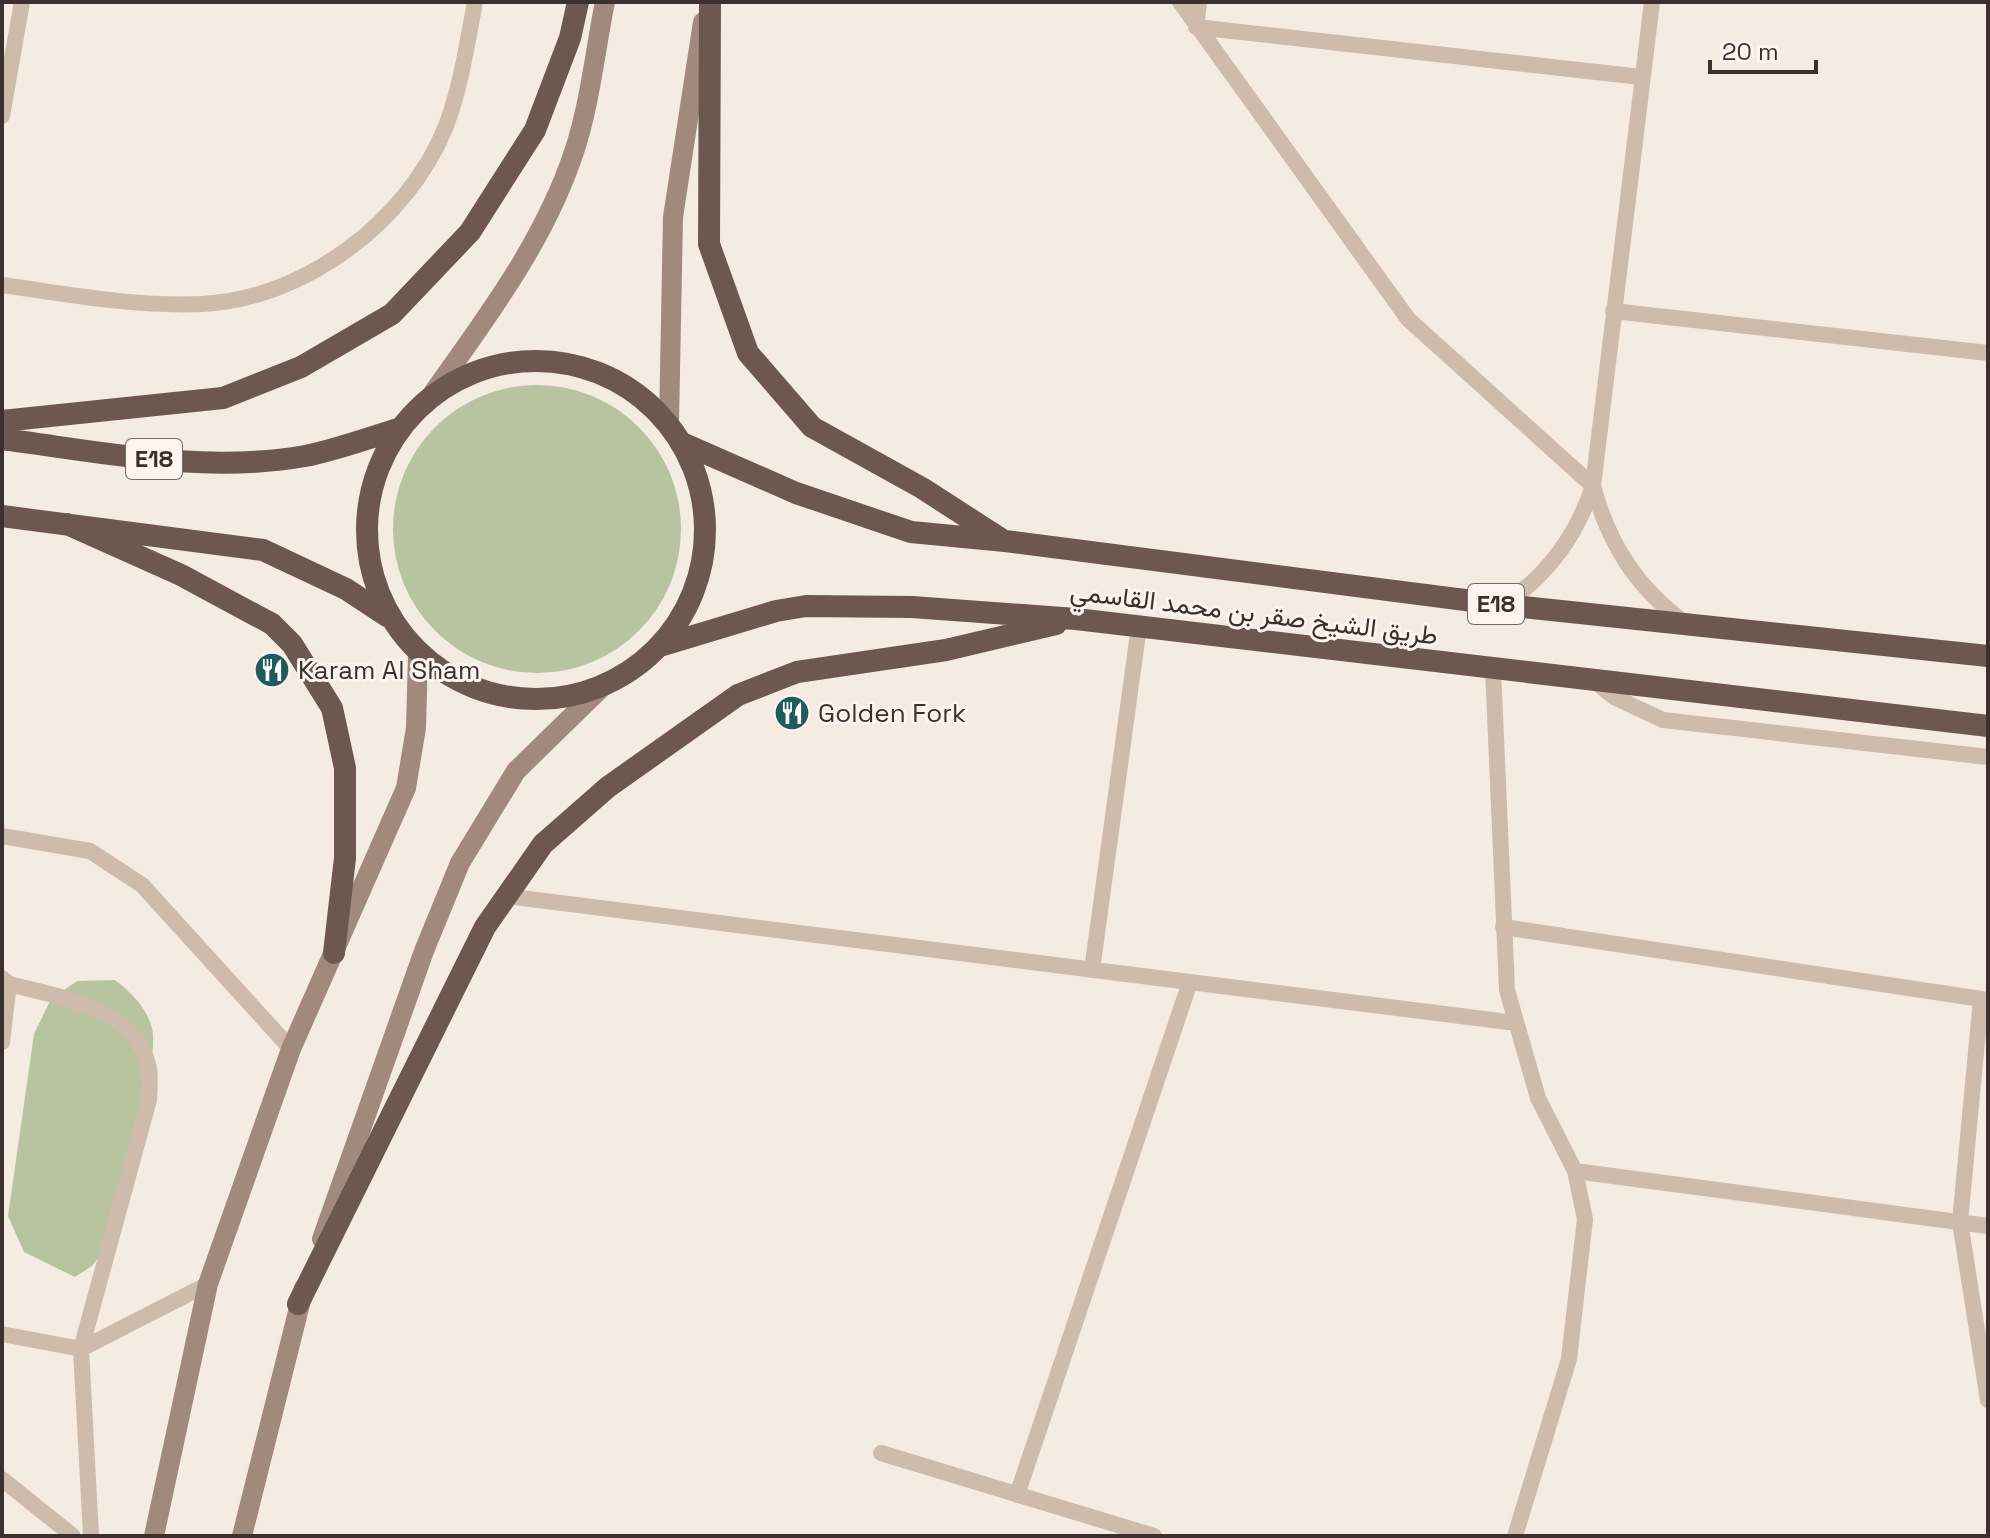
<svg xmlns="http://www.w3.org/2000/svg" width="1990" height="1538" viewBox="0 0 1990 1538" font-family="'Space Grotesk',Vazirmatn,sans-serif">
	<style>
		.green { fill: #b8c4a0 }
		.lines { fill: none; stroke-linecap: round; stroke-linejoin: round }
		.service { stroke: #cdbbac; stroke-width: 16 }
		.secondary { stroke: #a18a7d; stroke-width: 20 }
		.trunk { stroke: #6c584f; stroke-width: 22 }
		.labels { text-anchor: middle; stroke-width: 6; stroke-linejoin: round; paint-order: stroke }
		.shield { fill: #fbf5ee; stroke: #756b66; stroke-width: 2 }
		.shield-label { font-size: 24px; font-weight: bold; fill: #3b302b }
		.street-label { font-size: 26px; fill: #3b302b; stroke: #fbf5ee }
		.poi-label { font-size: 26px; fill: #3b302b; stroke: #fbf5ee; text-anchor: start }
	</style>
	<rect width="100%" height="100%" fill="#f4ebe1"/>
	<path class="green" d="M393 529a144 144 0 1 1 288 0a144 144 0 1 1-288 0Z
		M115 980C132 993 146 1007 152 1028 161 1062 118 1205 107 1247L92 1266 75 1277 24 1252 8 1216 34 1034 51 999 77 981Z"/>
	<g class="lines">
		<path class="service" d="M1180 2 1408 319 1593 486C1609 544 1636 587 1685 623
			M1199 2 1196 27 1641 77
			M2 116 22 2
			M2 285C68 294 135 307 202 304 305 299 408 221 446 126 461 86 467 44 475 2
			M1613 311 1988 353
			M1504 605C1548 574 1576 537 1593 486L1652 2
			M1493 669 1507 990 1538 1098 1575 1171 1585 1219 1569 1359 1515 1536
			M1593 680 1614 697 1663 720 1988 757
			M2 836 90 851 142 885 291 1049
			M506 896 1516 1023
			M1503 927 1988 1000
			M1092 970 1139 626
			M2 978 9 984C59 997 138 1008 149 1069 151 1078 149 1090 149 1100L81 1349 91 1536
			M1981 999 1960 1222 1988 1400
			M2 1042 9 984
			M1575 1171 1988 1226
			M2 1334 81 1349 208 1284
			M881 1453 1154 1536
			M2 1479 73 1536
			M1017 1495 1190 982"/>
		<path class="secondary" d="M433 393C487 317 544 242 574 152 590 104 595 51 605 2
			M669 423 673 217 703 22
			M322 1239 424 951 460 863 516 771 602 687
			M154 1536 208 1284 291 1049 406 788 416 728 418 655
			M242 1536 304 1288"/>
		<path class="trunk" d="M710 2 709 244 748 353 812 427 922 488 1001 539
			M367 530a169 169 0 1 1 338 0a169 169 0 1 1-338 0Z
			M2 421 223 398 301 367 392 314 470 232 535 130 570 38 578 2
			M2 439C102 452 204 474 305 456 336 450 368 438 398 429
			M680 442 796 493 911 532 1005 541 1504 605 1988 656
			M2 516 263 550 346 589 387 616
			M67 524 181 575 272 624 292 644 332 708 345 768V858L334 953
			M660 646 776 611 806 606 912 607 1076 619 1988 726
			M298 1304 485 927 543 844 608 787 738 695 797 672 946 650 1056 624"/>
	</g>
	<defs>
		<symbol id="restaurant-disc" viewBox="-11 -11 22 22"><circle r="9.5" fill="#1f5a5e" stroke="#fbf5ee"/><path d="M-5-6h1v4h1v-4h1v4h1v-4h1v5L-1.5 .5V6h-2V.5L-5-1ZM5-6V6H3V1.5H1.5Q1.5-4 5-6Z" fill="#fff"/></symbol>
	</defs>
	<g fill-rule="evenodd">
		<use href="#restaurant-disc" x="252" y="650" width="40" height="40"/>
		<use href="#restaurant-disc" x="772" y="693" width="40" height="40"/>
	</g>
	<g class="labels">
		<g class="shield">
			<rect x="126" y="439" width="56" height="40" rx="6"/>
			<rect x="1468" y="584" width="56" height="40" rx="6"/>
		</g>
		<g class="shield-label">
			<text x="154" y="467">E18</text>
			<text x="1496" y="612">E18</text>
		</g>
		<g class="street-label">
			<text transform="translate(1254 613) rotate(7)" y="9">طريق الشيخ صقر بن محمد القاسمي</text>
		</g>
		<g class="poi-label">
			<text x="298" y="679">Karam Al Sham</text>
			<text x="818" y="722">Golden Fork</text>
		</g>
	</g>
	<rect width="1990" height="1538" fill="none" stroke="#3b302b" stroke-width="8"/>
	<path d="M1710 60v12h106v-12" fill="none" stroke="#3b302b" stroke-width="4"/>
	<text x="1722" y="60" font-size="24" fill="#3b302b" stroke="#fbf5ee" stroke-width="6" paint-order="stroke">20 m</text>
</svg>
